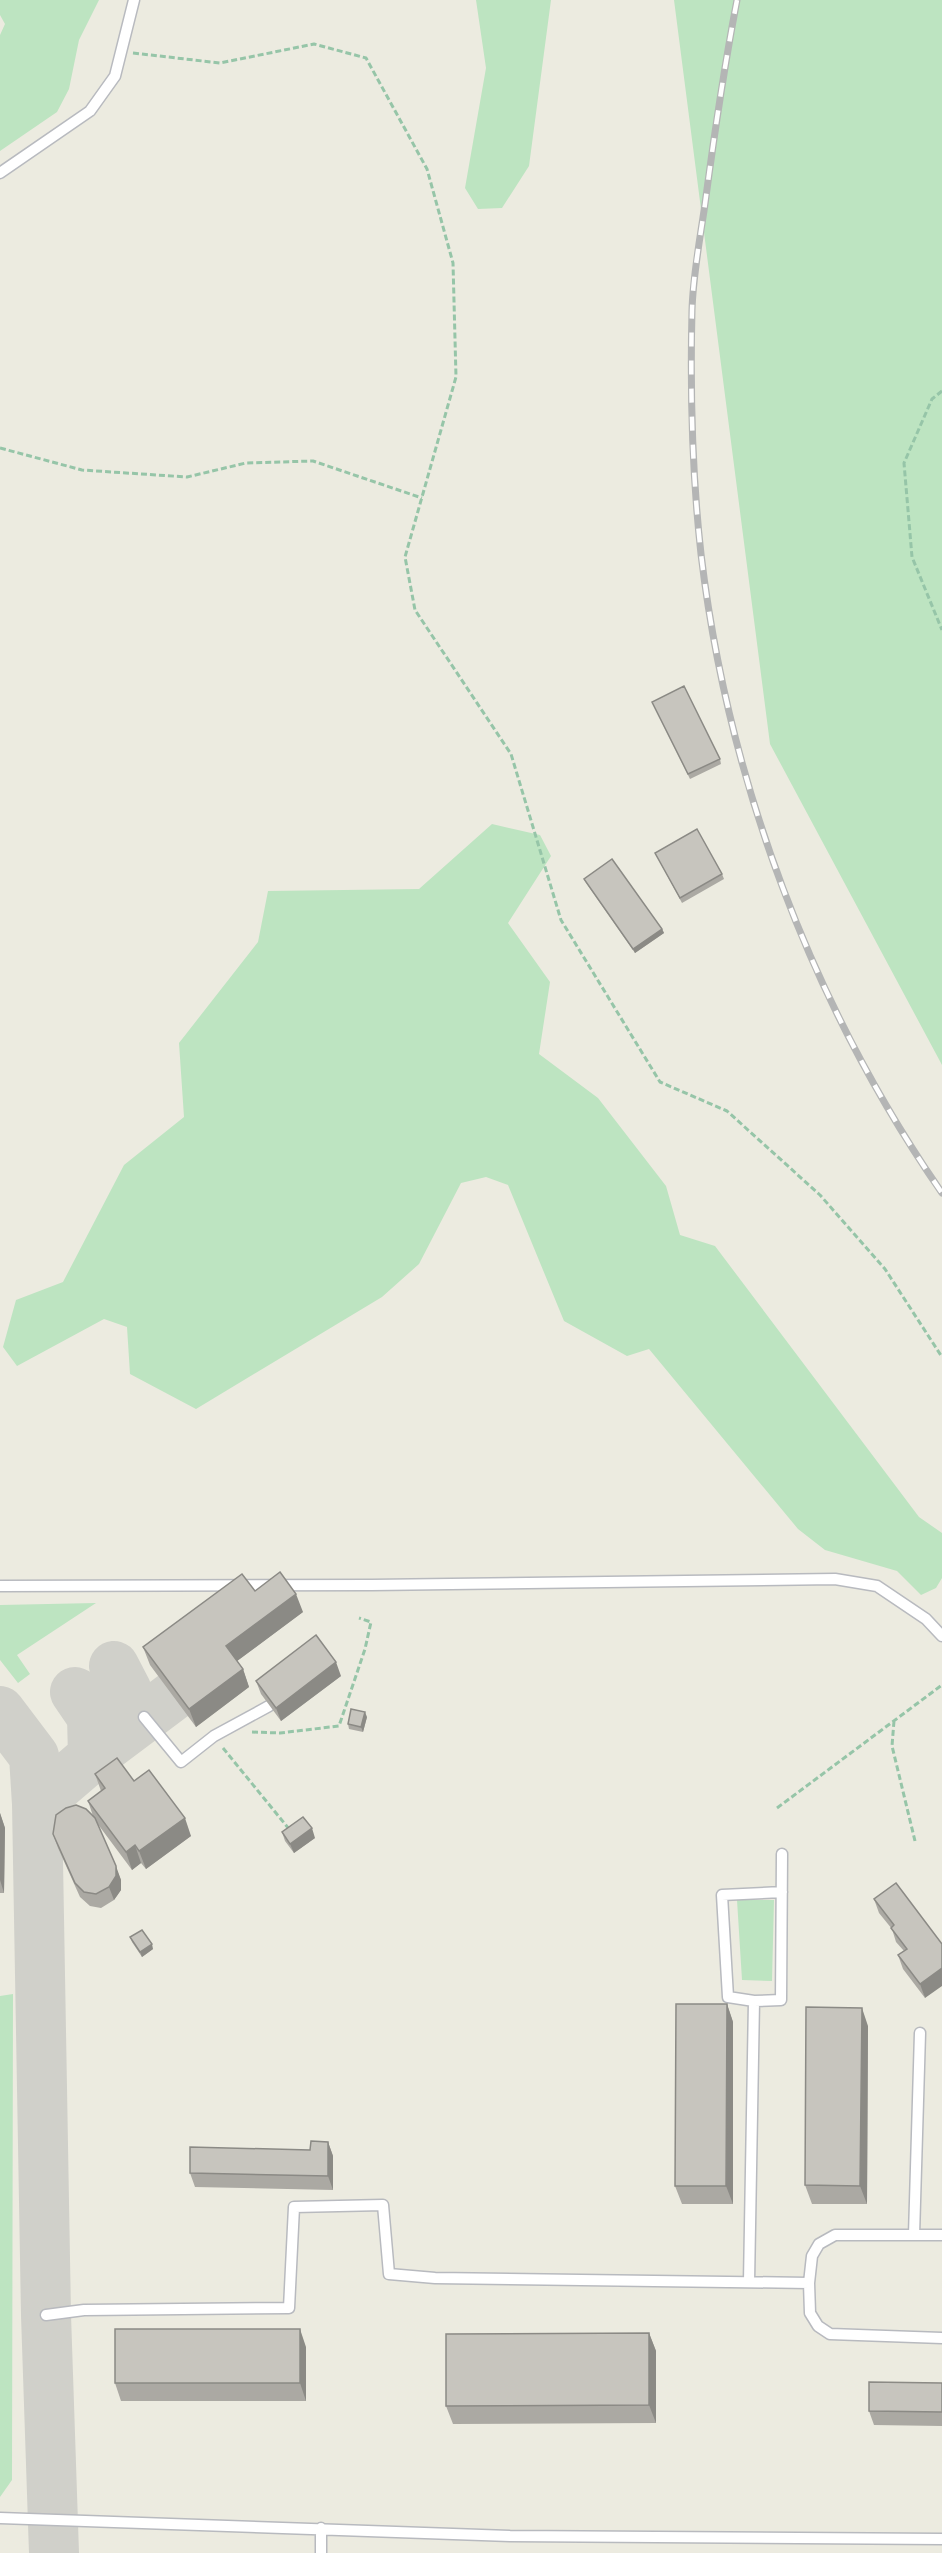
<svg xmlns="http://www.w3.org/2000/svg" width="942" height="2553" viewBox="0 0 942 2553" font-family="'Fira Sans Condensed',sans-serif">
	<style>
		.green { fill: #bde4c1 }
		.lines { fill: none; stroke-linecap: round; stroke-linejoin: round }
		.taxiway { stroke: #d0d0ca; stroke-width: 50 }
		.lane-casing { stroke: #b8babf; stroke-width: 13 }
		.path { stroke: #96c5a8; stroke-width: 3; stroke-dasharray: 6 3; stroke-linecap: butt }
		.lane { stroke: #fff; stroke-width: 10 }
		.rail-casing { stroke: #b4b5b5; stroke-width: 7 }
		.rail { stroke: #fff; stroke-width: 4.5; stroke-dasharray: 14; stroke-linecap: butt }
		.wall { fill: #aba9a3 }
		.shaded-wall { fill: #8b8a85 }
		.building { fill: #c7c5be; stroke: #8b8a85; stroke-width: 1.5 }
	</style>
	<rect width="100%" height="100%" fill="#ecebe0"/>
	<path class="green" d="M0 0H99L79 40 69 89 57 112 0 151V35L5 24 0 15Z
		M476 0H551L529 166 502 208 478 209 465 188 486 68Z
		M674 0H942V1065L770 744Z
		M492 824 540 835 551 856 508 923 550 982 539 1054 598 1098 666 1186 680 1235 715 1246 919 1517 942 1533V1578L936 1588 921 1595 897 1571 825 1550 798 1529 649 1349 627 1356 564 1321 508 1185 486 1177 461 1183 419 1264 382 1297 196 1409 130 1374 127 1327 104 1319 17 1366 3 1347 16 1300 63 1282 124 1165 184 1117 179 1043 258 942 268 891 419 889Z
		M96 1603 17 1655 30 1674 18 1683 0 1660V1605Z
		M737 1900H774L772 1981 742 1980Z
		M13 1994 12 2480 0 2497V1996Z"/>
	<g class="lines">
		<path class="taxiway" d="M114 1666 127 1691V1730
			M75 1692 92 1717 93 1756
			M0 1711 34 1756 37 1804 46 2315 54 2553
			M37 1804 93 1756 173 1696"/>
		<defs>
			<path id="lane" d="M0 173 90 111 115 76 134 0
				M0 1586 372 1585 835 1579 877 1586 926 1619 942 1636
				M144 1717 181 1762 214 1736 269 1706
				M754 2001 728 1997 722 1895 782 1892
				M914 2235 920 2033
				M942 2235H835L819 2244 812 2256 809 2283 810 2313 818 2326 830 2334 942 2338
				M749 2282 754 2001 781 2000 782 1854
				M46 2315 84 2310 289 2308 294 2207 383 2205 389 2274 435 2278 809 2283
				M0 2518 510 2536 942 2539
				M321 2528V2553"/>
		</defs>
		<use href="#lane" class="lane-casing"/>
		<path class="path" d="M133 53 220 63 314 44 366 58 427 169 453 263 456 377 405 557 415 610 511 754 561 920 660 1082 727 1111 820 1195 885 1269 942 1357
			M942 391 932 399 904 463 912 557 942 630
			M0 448 82 470 187 477 246 463 313 461 422 498
			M894 1721 892 1746 915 1841
			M252 1732 280 1733 339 1726 365 1649 371 1622 359 1618
			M223 1748 289 1829
			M777 1808 942 1685"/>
		<use href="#lane" class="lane"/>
		<defs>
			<path id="rail" d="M737 0C724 68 714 136 705 204 700 239 693 275 692 310 690 391 692 473 701 554 728 781 812 1005 942 1193"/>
		</defs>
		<use href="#rail" class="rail-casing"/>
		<use href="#rail" class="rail"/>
	</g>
	<path class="wall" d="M652 702 720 759 721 764 690 779Z
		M655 853 722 874 724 879 682 903Z
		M584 879 662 929 664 933 635 953 586 883Z
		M255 1591 303 1612 237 1661 243 1669 249 1687 196 1727 150 1665 143 1647Z
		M341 1676 281 1721 261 1694 256 1681Z
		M367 1717 363 1732 349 1729 348 1724Z
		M95 1774 134 1781 191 1836 146 1869 141 1863 132 1870 97 1823 121 1880V1890L114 1900 101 1908 90 1906 80 1897 58 1848 53 1834 93 1816 88 1801 101 1791Z
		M0 1813 5 1828 4 1893H0Z
		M282 1832 315 1838 294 1853 285 1841Z
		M896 1883 925 1998 903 1969 898 1955 904 1951 896 1942 892 1929 879 1913 874 1899Z
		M130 1937 153 1949 142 1957 132 1942Z
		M727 2004 733 2022V2204H682L675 2186Z
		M868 2026 867 2204H812L805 2185Z
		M328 2142 333 2156V2190L195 2187 190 2173 310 2150Z
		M649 2333 656 2351V2423L453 2424 446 2406Z
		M306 2347V2401H121L115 2383Z
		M942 2383V2426L874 2425 869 2411Z"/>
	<path class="shaded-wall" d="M662 929 664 933 635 953 633 949Z
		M296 1594 303 1612 233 1664 226 1646Z
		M336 1662 341 1676 281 1721 276 1708Z
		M243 1669 249 1687 196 1727 189 1709Z
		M365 1712 367 1717 363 1732 361 1727Z
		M0 1813 5 1828 4 1893 0 1880Z
		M185 1818 191 1836 146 1869 139 1851Z
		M312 1828 315 1838 294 1853 290 1844Z
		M135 1845 141 1863 132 1870 126 1852Z
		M116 1866 121 1880V1890L114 1900 109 1887Z
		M152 1944 153 1949 142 1957 140 1952Z
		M942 1968V1986L925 1998 920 1984Z
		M727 2004 733 2022V2204L726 2186Z
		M862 2008 868 2026 867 2204 860 2186Z
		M328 2142 333 2156V2190L328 2176Z
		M300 2329 306 2347V2401L300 2383Z
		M649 2333 656 2351V2423L649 2405Z"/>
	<path class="building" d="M684 686 720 759 688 774 652 702Z
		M697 829 722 874 680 898 655 853Z
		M612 859 662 929 633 949 584 879Z
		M280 1572 296 1594 226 1646 243 1669 189 1709 143 1647 242 1574 255 1591Z
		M316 1635 336 1662 276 1708 256 1681Z
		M351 1709 365 1712 361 1727 348 1724Z
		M117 1758 134 1781 149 1770 185 1818 139 1851 135 1845 126 1852 88 1801 105 1788 95 1774Z
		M76 1805 86 1809 95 1818 116 1866V1876L109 1887 96 1894 84 1892 75 1883 53 1834 56 1815 66 1808Z
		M303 1817 312 1828 290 1844 282 1832Z
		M896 1883 942 1944V1968L920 1984 898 1955 907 1949 891 1928 894 1925 874 1899Z
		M142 1930 152 1944 140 1952 130 1937Z
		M676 2004H727L726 2186H675Z
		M806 2007 862 2008 860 2186 805 2185Z
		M311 2141 328 2142V2176L190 2173V2147L310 2150Z
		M115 2329H300V2383H115Z
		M649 2333V2405L446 2406V2334Z
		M869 2382 942 2383V2412L869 2411Z"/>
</svg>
